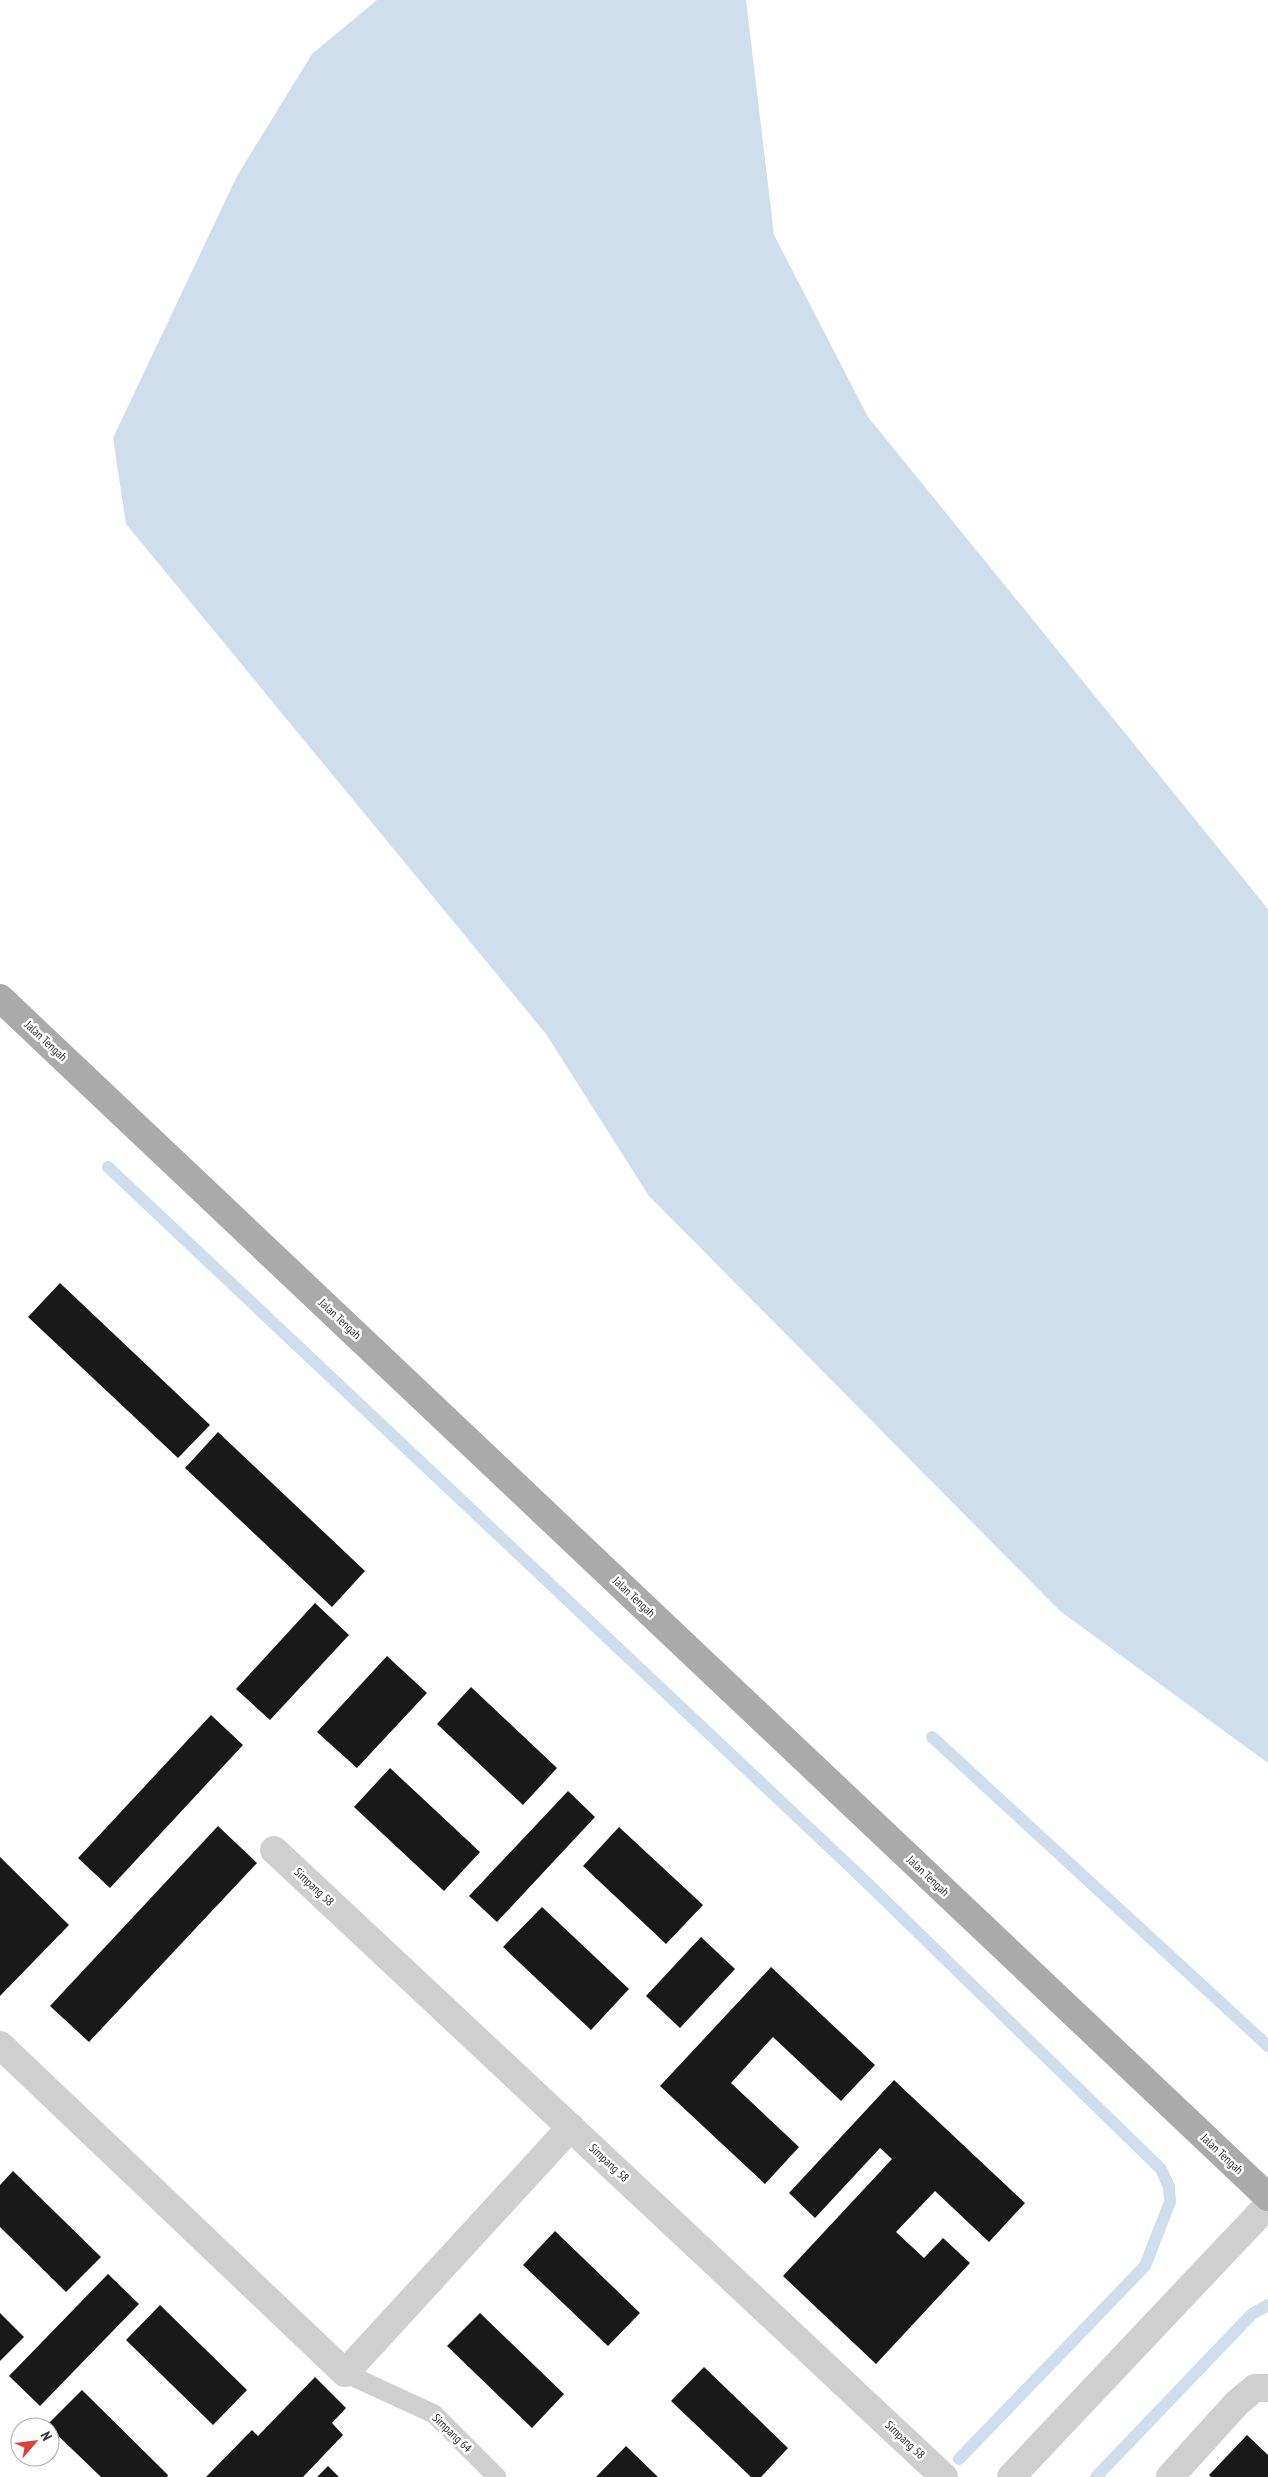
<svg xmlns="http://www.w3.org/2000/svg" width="1268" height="2477" viewBox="0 0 1268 2477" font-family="'PT Sans Narrow',sans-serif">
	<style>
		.water { fill: #cedeec }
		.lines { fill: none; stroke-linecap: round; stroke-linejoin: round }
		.stream { stroke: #cedeec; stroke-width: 12 }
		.building { fill: #191919 }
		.service { stroke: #cfcfcf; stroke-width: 19 }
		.minor { stroke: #cfcfcf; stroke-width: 28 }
		.primary { stroke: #aaa; stroke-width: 28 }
		.labels { text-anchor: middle; stroke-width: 5; stroke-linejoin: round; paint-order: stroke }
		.street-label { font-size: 12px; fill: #323232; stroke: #fff }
	</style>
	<rect width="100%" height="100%" fill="#fff"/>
	<path class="water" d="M377 0H746L774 235 868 417 1268 909V1763L1060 1611 649 1196 546 1034 126 524 113 438 237 176 312 54Z"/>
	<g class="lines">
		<path class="stream" d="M108 1167 860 1876 1161 2169 1169 2187 1170 2202 1145 2266 959 2459
			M932 1737 1268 2046
			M1096 2477 1252 2314 1268 2305"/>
	</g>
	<path class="building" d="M60 1283 210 1425 178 1458 28 1317Z
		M218 1432 365 1571 332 1607 185 1468Z
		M315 1603 349 1635 270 1720 236 1689Z
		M387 1656 427 1693 357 1768 317 1732Z
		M471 1687 557 1768 523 1805 437 1724Z
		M211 1715 243 1745 110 1888 78 1858Z
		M390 1768 480 1852 444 1891 354 1807Z
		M568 1791 595 1817 497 1922 469 1896Z
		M218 1826 257 1863 89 2042 50 2006Z
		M619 1827 703 1905 666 1944 583 1866Z
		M0 1857 69 1925 0 1996Z
		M542 1907 629 1989 591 2030 503 1947Z
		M701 1937 735 1969 680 2028 646 1996Z
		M771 1967 875 2065 841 2101 773 2037 731 2083 799 2147 765 2184 660 2086Z
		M894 2080 1025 2203 989 2242 935 2191 896 2232 924 2258 943 2238 970 2263 876 2364 783 2276 892 2159 880 2148 815 2218 789 2193Z
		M13 2171 101 2257 66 2292 0 2227V2185Z
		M555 2231 640 2313 608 2346 523 2265Z
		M108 2274 139 2304 40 2406 9 2376Z
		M160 2305 247 2390 213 2425 126 2340Z
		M0 2313 24 2337 0 2361Z
		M480 2313 564 2394 532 2428 447 2346Z
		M704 2367 788 2448 761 2477H751L671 2401Z
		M315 2377 346 2408 332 2423 343 2435 303 2477H206L252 2430 258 2436Z
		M82 2390 168 2475 167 2477H101L47 2425Z
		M1247 2435 1268 2455V2477H1211L1209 2475Z
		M626 2446 658 2477H596Z
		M328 2466 339 2477H317Z"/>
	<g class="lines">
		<path class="service" d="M345 2373 434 2414 497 2477"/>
		<path class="minor" d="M274 1850 944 2477
			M0 2045 345 2373 571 2127
			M1011 2477 1268 2205
			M1170 2477 1237 2403 1255 2388H1268"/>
		<path class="primary" d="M0 998 1268 2197"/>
	</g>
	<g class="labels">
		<g class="street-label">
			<text transform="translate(46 1041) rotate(43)" y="4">Jalan Tengah</text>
			<text transform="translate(340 1319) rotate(43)" y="4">Jalan Tengah</text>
			<text transform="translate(634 1597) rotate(43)" y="4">Jalan Tengah</text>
			<text transform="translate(928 1876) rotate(43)" y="4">Jalan Tengah</text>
			<text transform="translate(314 1887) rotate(43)" y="4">Simpang 58</text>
			<text transform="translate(1222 2154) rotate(43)" y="4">Jalan Tengah</text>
			<text transform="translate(609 2163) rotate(43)" y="4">Simpang 58</text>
			<text transform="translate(452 2433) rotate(44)" y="4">Simpang 64</text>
			<text transform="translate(905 2440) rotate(43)" y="4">Simpang 58</text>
		</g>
	</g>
	<g transform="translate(35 2442) rotate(62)"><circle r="24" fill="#ffffff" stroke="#adadad"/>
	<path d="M0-4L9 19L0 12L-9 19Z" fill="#dd413f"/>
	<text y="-8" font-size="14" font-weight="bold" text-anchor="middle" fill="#323232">N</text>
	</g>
</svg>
